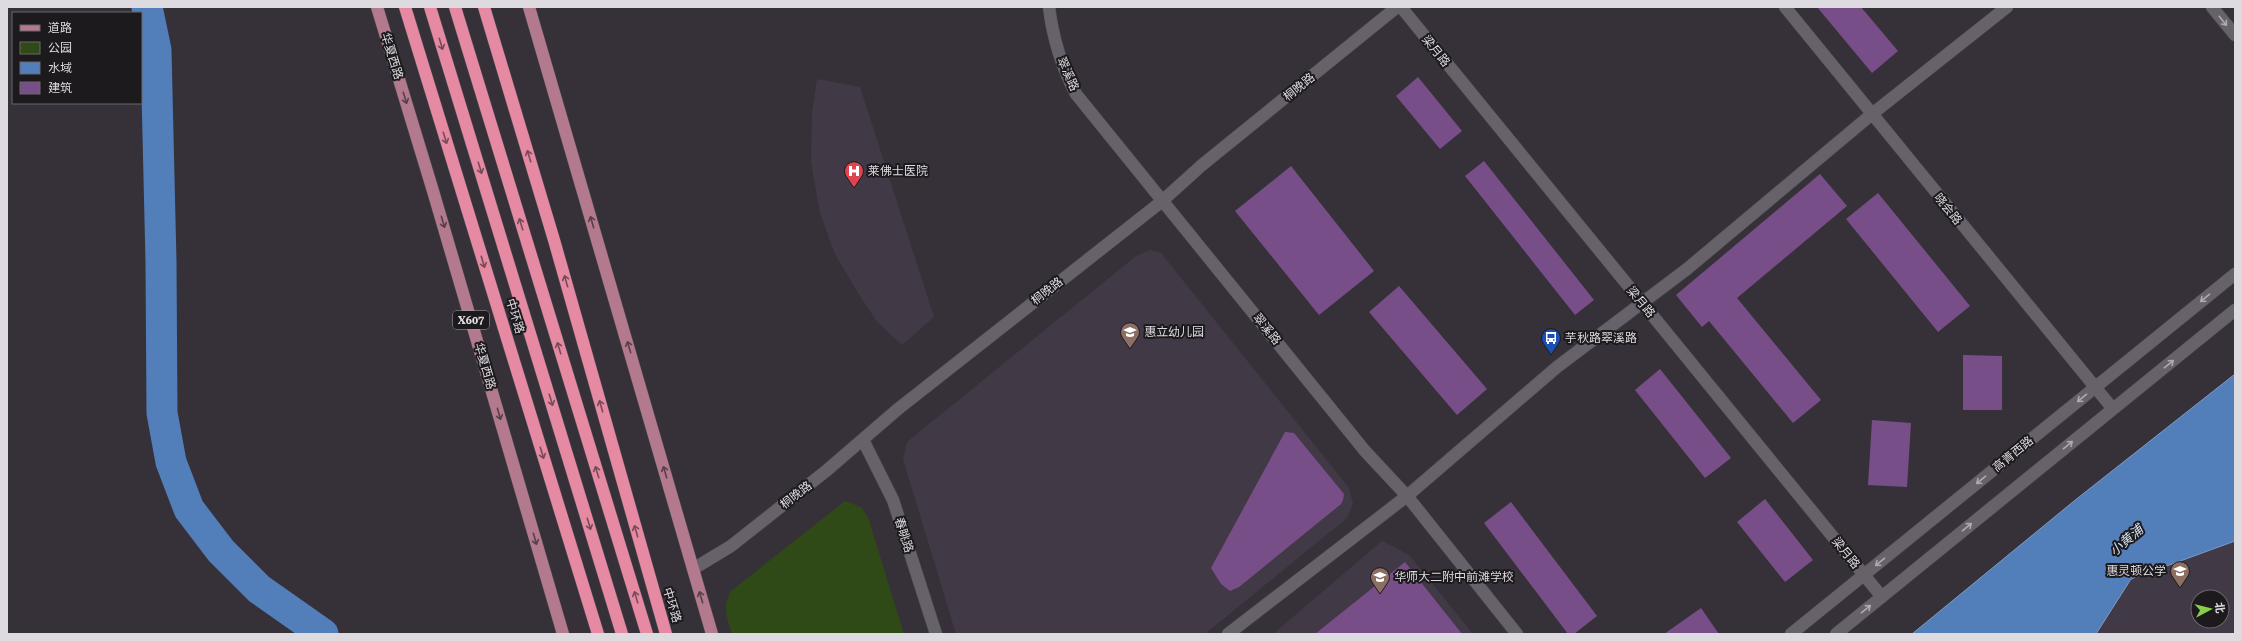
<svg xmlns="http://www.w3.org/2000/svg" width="2242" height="641" viewBox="0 0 2242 641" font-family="'Roboto Serif','Noto Sans SC',serif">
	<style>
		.built { fill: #423946; fill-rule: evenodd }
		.green { fill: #2f4a16 }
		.water { fill: #527fba; stroke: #7c9bc5 }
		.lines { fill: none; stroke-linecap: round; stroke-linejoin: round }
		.river { stroke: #527fba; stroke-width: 31 }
		.building { fill: #784e89 }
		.minor-casing { stroke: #534f55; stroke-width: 13 }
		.major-casing { stroke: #534f55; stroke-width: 13 }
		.highway-casing { stroke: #534f55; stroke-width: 13 }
		.minor { stroke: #676169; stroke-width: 12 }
		.major { stroke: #b3798c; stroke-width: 12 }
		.highway { stroke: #e689a3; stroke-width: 12 }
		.oneway { stroke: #aeaab0 }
		.oneway2 { stroke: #774c59 }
		.oneway3 { stroke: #584049 }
		.labels { text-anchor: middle; stroke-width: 4; stroke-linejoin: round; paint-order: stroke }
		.shield { fill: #1c1a1d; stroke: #a4a1a6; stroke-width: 1 }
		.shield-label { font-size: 11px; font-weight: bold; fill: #dedbe0 }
		.street-label { font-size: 12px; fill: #dedbe0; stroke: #1c1a1d }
		.poi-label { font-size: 12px; fill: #dedbe0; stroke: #1c1a1d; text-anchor: start }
		.water-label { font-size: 13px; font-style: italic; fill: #d6e3f4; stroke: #1c1a1d }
	</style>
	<rect width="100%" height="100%" fill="#363138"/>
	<path class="built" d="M817 79 860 87 934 317 902 345 877 322 858 293 835 254 820 213 811 162 812 114Z
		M1150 250 1161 253 1349 488 1353 504 1347 518 1205 634H956L903 459 907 442 1136 256Z
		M1382 541 1409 555 1473 634H1273Z
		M2235 541V634H2096L2131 579ZM2198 597H2222V621H2198Z"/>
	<path class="green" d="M845 501 861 507 868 517 904 634H732C727 618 722 606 731 591Z"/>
	<path class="water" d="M2235 374V541L2131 579 2096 634H1912L2074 501Z"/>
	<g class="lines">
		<path class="river" d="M147 7 156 50 161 262 162 413 171 462 189 509 221 551 259 589 323 634"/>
	</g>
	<path class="building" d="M1817 7H1861L1898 51 1872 73Z
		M1418 77 1462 131 1440 149 1396 96Z
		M1484 161 1594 300 1575 315 1465 176Z
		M1291 166 1374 271 1319 315 1235 211Z
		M1820 174 1847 206 1737 298 1821 400 1793 423 1709 321 1702 327 1676 295Z
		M1878 193 1970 306 1938 332 1846 219Z
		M1399 286 1487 389 1457 415 1369 312Z
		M1963 355 2002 356V410H1963Z
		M1660 369 1731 458 1705 478 1635 390Z
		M1872 420 1911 423 1907 487 1868 485Z
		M1285 432 1294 433 1344 494 1343 500 1341 504 1239 587 1230 591 1221 584 1211 568Z
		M1765 499 1813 560 1785 582 1737 522Z
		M1511 502 1597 616 1574 634H1568L1484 523Z
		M1405 562 1462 634H1315Z
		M1701 608 1719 634H1664Z"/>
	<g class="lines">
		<defs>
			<path id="minor" d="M1049 7C1053 39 1061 66 1076 94L1365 451 1407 496 1517 634
				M1401 7 1882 597
				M1785 7 2113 409
				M2212 7 2235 35
				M863 440 893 500 936 634
				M693 569 731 546 826 471 898 409 1161 202 1202 165 1397 7
				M1228 634 1407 496 1557 367 1687 269 1872 114 2007 7
				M1791 634 2235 274
				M1836 634 2235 310"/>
			<path id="major" d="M377 7 433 191 563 634
				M529 7 712 634"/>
			<path id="highway" d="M405 7 598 634
				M430 7 622 634
				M455 7 647 634
				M484 7 554 240 666 634"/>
		</defs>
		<use href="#minor" class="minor-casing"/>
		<use href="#major" class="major-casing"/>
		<use href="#highway" class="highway-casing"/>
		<use href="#minor" class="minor"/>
		<use href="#major" class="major"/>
		<use href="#highway" class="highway"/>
	</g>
	<defs><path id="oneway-shaft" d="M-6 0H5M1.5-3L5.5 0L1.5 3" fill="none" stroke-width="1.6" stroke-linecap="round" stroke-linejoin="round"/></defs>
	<g class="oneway">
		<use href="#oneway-shaft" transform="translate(2223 21) rotate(51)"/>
		<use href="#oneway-shaft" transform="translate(2205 298) rotate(141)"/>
		<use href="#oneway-shaft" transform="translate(2169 364) rotate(-39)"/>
		<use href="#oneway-shaft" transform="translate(2082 398) rotate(141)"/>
		<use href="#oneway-shaft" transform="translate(2068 445) rotate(-39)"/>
		<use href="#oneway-shaft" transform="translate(1981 480) rotate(141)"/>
		<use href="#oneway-shaft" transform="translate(1967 527) rotate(-39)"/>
		<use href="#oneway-shaft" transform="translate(1880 562) rotate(141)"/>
		<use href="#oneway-shaft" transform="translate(1866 609) rotate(-39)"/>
	</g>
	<g class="oneway2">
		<use href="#oneway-shaft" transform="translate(441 44) rotate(73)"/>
		<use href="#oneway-shaft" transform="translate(445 138) rotate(73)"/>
		<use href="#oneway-shaft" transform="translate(529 156) rotate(-107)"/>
		<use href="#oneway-shaft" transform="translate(480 168) rotate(73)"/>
		<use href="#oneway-shaft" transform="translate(521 224) rotate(-107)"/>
		<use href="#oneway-shaft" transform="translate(483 262) rotate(73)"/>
		<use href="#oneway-shaft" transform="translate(566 281) rotate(-106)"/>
		<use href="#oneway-shaft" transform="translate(559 348) rotate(-107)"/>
		<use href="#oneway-shaft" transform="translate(551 400) rotate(73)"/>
		<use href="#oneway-shaft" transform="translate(601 406) rotate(-106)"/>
		<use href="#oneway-shaft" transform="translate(542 453) rotate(73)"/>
		<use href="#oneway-shaft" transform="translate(597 472) rotate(-107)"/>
		<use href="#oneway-shaft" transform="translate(589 524) rotate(73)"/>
		<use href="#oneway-shaft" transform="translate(636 531) rotate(-106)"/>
		<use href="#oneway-shaft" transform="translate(636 597) rotate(-107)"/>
	</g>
	<g class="oneway3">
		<use href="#oneway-shaft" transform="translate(405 98) rotate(73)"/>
		<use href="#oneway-shaft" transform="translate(443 222) rotate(74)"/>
		<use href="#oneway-shaft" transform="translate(592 222) rotate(-106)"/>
		<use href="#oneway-shaft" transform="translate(629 347) rotate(-106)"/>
		<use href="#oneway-shaft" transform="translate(499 414) rotate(74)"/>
		<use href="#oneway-shaft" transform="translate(665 472) rotate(-106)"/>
		<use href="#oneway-shaft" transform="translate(535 539) rotate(74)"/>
		<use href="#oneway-shaft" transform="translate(701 597) rotate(-106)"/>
	</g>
	<defs>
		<symbol id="hospital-pin" viewBox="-11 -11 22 30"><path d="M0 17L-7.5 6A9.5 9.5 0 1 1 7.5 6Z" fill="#e0444e" stroke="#1c1a1d"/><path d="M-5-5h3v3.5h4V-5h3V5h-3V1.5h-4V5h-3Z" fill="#fff"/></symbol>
		<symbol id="school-pin" viewBox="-11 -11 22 30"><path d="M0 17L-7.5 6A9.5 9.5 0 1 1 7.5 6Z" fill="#8d6e63" stroke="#1c1a1d"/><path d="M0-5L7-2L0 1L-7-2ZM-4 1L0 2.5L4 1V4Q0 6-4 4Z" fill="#fff"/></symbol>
		<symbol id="bus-pin" viewBox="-11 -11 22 30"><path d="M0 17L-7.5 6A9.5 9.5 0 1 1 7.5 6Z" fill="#1a4fb4" stroke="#1c1a1d"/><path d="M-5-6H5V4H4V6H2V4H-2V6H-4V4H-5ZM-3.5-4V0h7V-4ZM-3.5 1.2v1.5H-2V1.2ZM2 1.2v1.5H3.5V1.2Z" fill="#fff"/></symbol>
	</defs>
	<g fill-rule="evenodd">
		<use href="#hospital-pin" x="843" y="160" width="22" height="30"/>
		<use href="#school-pin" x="1119" y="321" width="22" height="30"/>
		<use href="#bus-pin" x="1540" y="327" width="22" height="30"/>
		<use href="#school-pin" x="2169" y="560" width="22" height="30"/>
		<use href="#school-pin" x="1369" y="566" width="22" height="30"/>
	</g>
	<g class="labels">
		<rect class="shield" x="453" y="311" width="36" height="18" rx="3"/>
		<g class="shield-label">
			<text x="471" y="324">X607</text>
		</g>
		<g class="street-label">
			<text transform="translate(1436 51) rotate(51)" y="4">梁月路</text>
			<text transform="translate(392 56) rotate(73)" y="4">华夏西路</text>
			<text transform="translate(1068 74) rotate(66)" y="4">翠溪路</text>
			<text transform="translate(1299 87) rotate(-39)" y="4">桐晚路</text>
			<text transform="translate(1948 209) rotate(51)" y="4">晓会路</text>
			<text transform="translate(1047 291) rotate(-38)" y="4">桐晚路</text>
			<text transform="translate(1641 302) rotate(50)" y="4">梁月路</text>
			<text transform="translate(515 316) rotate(73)" y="4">中环路</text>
			<text transform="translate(1267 329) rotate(51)" y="4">翠溪路</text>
			<text transform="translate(485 366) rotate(74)" y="4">华夏西路</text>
			<text transform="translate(2013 454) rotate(-39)" y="4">高青西路</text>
			<text transform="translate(796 495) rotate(-38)" y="4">桐晚路</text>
			<text transform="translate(904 535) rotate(72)" y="4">春眺路</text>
			<text transform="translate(1846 553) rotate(51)" y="4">梁月路</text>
			<text transform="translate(672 605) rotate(73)" y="4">中环路</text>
		</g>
		<g class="poi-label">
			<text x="868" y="175">莱佛士医院</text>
			<text x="1144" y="336">惠立幼儿园</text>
			<text x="1565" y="342">芋秋路翠溪路</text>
			<text x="2166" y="575" text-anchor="end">惠灵顿公学</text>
			<text x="1394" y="581">华师大二附中前滩学校</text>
		</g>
		<g class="water-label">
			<text transform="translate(2126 540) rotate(-41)" y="5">小黄浦</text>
		</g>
	</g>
	<rect width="2242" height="641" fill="none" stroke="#dedbe0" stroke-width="16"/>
	<rect x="12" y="12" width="130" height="92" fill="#1c1a1d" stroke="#6a676b"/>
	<rect x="20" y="25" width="20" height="6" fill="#b3798c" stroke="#6a676b"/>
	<text x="48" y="32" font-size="12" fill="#dedbe0">道路</text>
	<rect x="20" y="42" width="20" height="12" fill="#2f4a16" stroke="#6a676b"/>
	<text x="48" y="52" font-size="12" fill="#dedbe0">公园</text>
	<rect x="20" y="62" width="20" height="12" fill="#527fba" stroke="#6a676b"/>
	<text x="48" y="72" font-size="12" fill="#dedbe0">水域</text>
	<rect x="20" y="82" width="20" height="12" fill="#784e89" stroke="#6a676b"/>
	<text x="48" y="92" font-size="12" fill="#dedbe0">建筑</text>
	<g transform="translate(2210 609) rotate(83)"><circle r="19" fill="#1c1a1d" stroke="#6a676b"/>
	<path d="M0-3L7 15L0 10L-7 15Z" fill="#88cf49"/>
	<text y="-6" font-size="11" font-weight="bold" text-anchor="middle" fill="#dedbe0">北</text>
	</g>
</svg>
